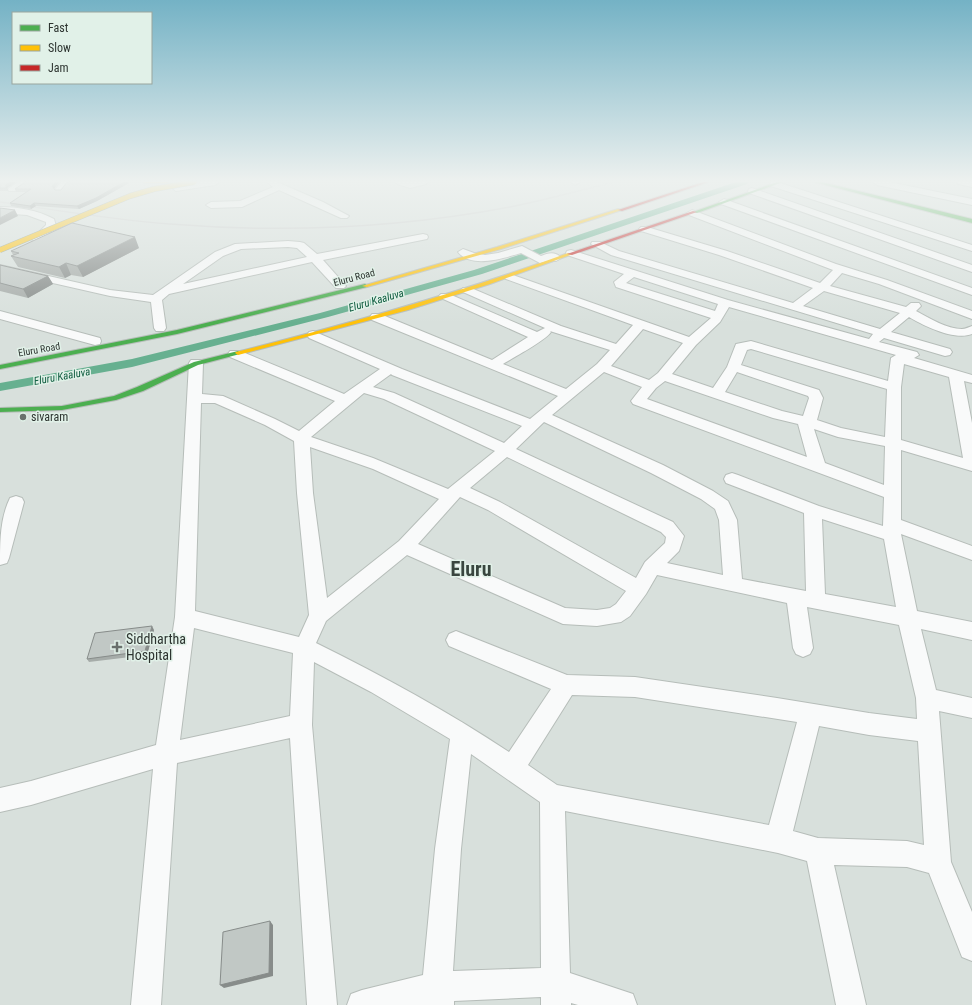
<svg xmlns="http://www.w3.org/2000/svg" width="972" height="1005" viewBox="0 0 972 1005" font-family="'Roboto Condensed',sans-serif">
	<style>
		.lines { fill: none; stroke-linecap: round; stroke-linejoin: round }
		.canal { fill: #67b090; fill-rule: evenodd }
		.street-casing { stroke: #b6bdb9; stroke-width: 2 }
		.fast-casing { stroke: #b6bdb9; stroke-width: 2 }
		.slow-casing { stroke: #b6bdb9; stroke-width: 2 }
		.jam-casing { stroke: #b6bdb9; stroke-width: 2 }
		.street { fill: #f9fafa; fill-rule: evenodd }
		.fast { fill: #4caf50; fill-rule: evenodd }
		.slow { fill: #ffc107; fill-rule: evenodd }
		.jam { fill: #c62828; fill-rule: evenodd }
		.rail { stroke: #cccecd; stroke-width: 1.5 }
		.slow-bridge-casing { stroke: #879b93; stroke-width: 6; stroke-linecap: butt }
		.slow-bridge { stroke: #ffc107; stroke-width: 5 }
		.wall { fill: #a6aca9 }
		.shaded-wall { fill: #878c8a }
		.building { fill: #c1c8c5; stroke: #878c8a }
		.poi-dot { fill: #69706c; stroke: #e1f1e8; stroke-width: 1.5 }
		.labels { text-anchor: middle; stroke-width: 3; stroke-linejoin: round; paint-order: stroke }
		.far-street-label { font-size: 10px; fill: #2d3430; stroke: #e1f1e8 }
		.far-water-label { font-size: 11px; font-style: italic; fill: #0c5a3d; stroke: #e1f1e8 }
		.poi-label { font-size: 12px; fill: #2d3430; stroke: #e1f1e8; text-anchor: start }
		.near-poi-label { font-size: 14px; fill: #2d3430; stroke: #e1f1e8; text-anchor: start }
		.town-label { font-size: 20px; font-weight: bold; fill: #39463f; stroke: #e1f1e8 }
	</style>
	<rect width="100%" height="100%" fill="#d8e0dc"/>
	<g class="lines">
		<path class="canal" d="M736 182H748L747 184 482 274 328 317 132 367 0 391V383L132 359 320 313 474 270Z"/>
		<defs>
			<path id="street" d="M18 182H28L15 191H9L8 189Z
				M61 182H69L62 192H56L55 190Z
				M199 182H219L215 185 176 191 172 188 176 185Z
				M267 182H277L323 202 349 216 347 218H341L279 190 242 207 211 208 206 205 211 202 240 201 273 187Z
				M396 182H427L426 184 410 188 397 184Z
				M571 182H580L575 185Z
				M771 182H777L972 245V251L771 186 770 184Z
				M873 182H889L972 199V205L877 185Z
				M957 182H972V187L958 184Z
				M752 188 972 265V272L749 193 748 191 749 189Z
				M724 199 972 288V295L721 204 719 202Z
				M0 207C19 207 37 210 54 219L56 226 41 241H33L32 239 46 225V222L27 215 0 213Z
				M692 210 836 264 887 280 972 311V319L879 284 842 273 830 286 906 307 911 303H919L921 306 916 311C929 318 947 329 962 329 965 329 969 327 972 326V334C955 341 924 326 909 317L891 332 950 349 952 352 950 355 945 356 884 338 879 342 917 352 919 355 914 358 972 375V383L964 381 972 423V471L901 450V520L972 546V560L901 534 917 611 972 622V640L921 629 936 690 972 698V718L939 711 951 862 972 912V961L962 957 929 873 907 867 834 865 866 1005H836L807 861 778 853 565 811 570 973 633 994 637 1005H578L571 1003V1005H541V997L454 1001V1005H347L351 994 362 990 423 975 435 849 450 739 371 692 314 662 312 725 337 1005H307L290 738 177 763 161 1005H131L153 769 31 805 0 812V788L31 781 156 745 175 617 189 363 191 360H201L203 363 202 394 223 396 275 419 299 431 335 401 230 357 228 354 230 351H240L344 394 380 369 309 338 307 335 309 332 313 331 402 369 530 419 558 396 372 320 370 317 372 314H380L492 360 528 337 441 298 439 296 441 294H449L537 332 545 328 463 292 461 290 463 288H471L561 326 616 344 633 325 506 279 504 277 510 274 689 337 711 318 616 287 614 282 624 274 567 255 566 253 567 251 571 250 728 300 869 339 873 334 611 255 591 244 592 242H600L619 251 793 303 813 288 719 255 641 231 639 229 641 227H647L727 251 820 283 833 270 689 215 687 213ZM634 277 718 304 715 311 626 283ZM824 291 900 313 880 329 803 306ZM729 307 896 355 891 358 888 381 751 341 736 344 727 367 713 388 672 374 696 345 720 322ZM643 329 683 343 658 373 649 380 611 366ZM550 331 553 332 610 350 597 364 566 389 503 364C514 357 545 341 551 332ZM751 349 887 389 885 437 841 428 817 420 823 398 819 390 741 365 747 350ZM904 364 949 377 963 458 901 440V387ZM604 372 642 387 631 401 633 404 884 497 883 526 819 506 738 475 732 473 726 475 724 479 726 483 804 513 806 591 742 579 737 520 728 501 713 491 663 465 552 415ZM737 372 808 396 809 398 803 416 782 411 725 392ZM391 374 392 375 522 426 504 443 394 393 373 387ZM665 381 773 418 798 424 807 457 647 399 656 388ZM364 393 384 399 495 451 448 489 373 458 311 437ZM201 403H215L265 425 294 441 297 493 309 615 299 637 195 611ZM544 422 651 473 701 499 715 509 719 520 723 575 667 563 679 551 684 536 673 522 516 449ZM814 429 838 437 885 446 884 485 825 463ZM310 447 373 469 439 499 399 541 327 598 313 493ZM507 457 661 532 666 537 665 543 645 562 636 578 500 502 470 488ZM460 497 488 510 626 591 616 604 610 608 597 610 565 608 418 544ZM822 519 884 539 896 607 825 594ZM407 555 563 624 597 626 621 622 630 616 646 594 657 575 787 603 793 648 796 654 803 657 810 654 813 648 807 607 899 625 916 698 917 719 869 713 777 698 635 677 567 675 456 631 449 634 446 640 449 646 551 689 509 752C447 711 383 676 316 643L326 621ZM194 628 293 653 290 716 180 740ZM572 695 635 697 797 722 769 825 557 785 528 765ZM819 726 869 735 918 741 924 845 907 841 818 838 793 831ZM471 754 540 802 541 968 453 971 461 849Z
				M423 234 427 235 428 237 427 239 323 260 346 286 344 288H336L312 262 169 294 162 300 166 328 164 331H156L154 328 151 302 110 296 0 271V265L110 290 153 295 215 252 235 244 288 241 300 242 304 243 317 254ZM288 247 297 248 307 257 183 284 223 256 241 249Z
				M522 246 541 256C548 253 556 251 561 258L556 261 551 260 540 263 521 253C504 258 471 269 458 252L463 249 474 253 485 255 498 253Z
				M0 311 100 338 101 341 100 344 95 345 0 319Z
				M16 496 22 498 24 502 9 558 7 563 0 565C0 542 0 518 10 498Z"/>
			<path id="fast" d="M777 182H783L697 213 693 212Z
				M814 182H822L972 219V223Z
				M365 284 368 286 367 287 177 334 0 369V365L177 330Z
				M238 351 241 353 240 354 198 365 143 391 116 400 62 410 0 412V408L62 406 114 396 137 387 194 362Z"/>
			<path id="slow" d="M143 182H169L167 183H145Z
				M618 209 622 210 501 249 367 287 362 286 497 247Z
				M568 253 573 254 490 284 408 310 238 355 235 353 236 352C348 324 459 293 568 253Z"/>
			<path id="jam" d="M703 182H709L622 211 618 210Z
				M693 211 697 212 572 255 567 254Z"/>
		</defs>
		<use href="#street" class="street-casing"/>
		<use href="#fast" class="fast-casing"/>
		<use href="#slow" class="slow-casing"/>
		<use href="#jam" class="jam-casing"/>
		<use href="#street" class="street"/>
		<use href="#fast" class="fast"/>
		<use href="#slow" class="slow"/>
		<use href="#jam" class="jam"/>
		<path class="rail" d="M0 202C56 210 113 220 170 224 283 233 399 228 510 207 545 200 579 191 613 182"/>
		<defs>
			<path id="slow-bridge" d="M0 250 130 196 154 189 194 182"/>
		</defs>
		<use href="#slow-bridge" class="slow-bridge-casing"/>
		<use href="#slow-bridge" class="slow-bridge"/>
	</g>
	<path class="wall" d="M0 182H16L7 188 8 191H0Z
		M25 182H59L54 189 55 190H61L67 182H129V183L97 201 79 209 36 206 31 209 11 206 10 203 26 192H16L15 189Z
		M139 248 83 277 71 275 65 278 18 267 11 256 13 255 11 251Z
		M0 265 48 276 53 284 28 298 0 291Z
		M154 630 147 655 89 662 87 659Z"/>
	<path class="shaded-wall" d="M10 182H16L7 188 8 191 6 188V185Z
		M56 182H59L54 189 52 186Z
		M124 182H129V183L97 201 79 209 77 206Z
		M34 203 36 206 31 209 30 206Z
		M15 210 18 216 0 225V218Z
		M135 237 139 248 83 277 77 266Z
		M66 263 71 275 65 278 59 267Z
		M48 276 53 284 28 298 23 289Z
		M152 626 154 630 147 655 145 651Z
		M270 921 273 925V976L224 988 220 985Z"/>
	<path class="building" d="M0 182H10L6 185V188H0Z
		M25 182H56L52 186 55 190H61L67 182H124L96 198 77 206 34 203 30 206 10 203 31 189H15Z
		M0 208 15 210 0 218Z
		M72 223 135 237 77 266 66 263 59 267 11 256 19 253 11 251Z
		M0 265 48 276 23 289 0 283Z
		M152 626 145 651 87 659 95 633Z
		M270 921 269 973 220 985 223 932Z"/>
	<linearGradient id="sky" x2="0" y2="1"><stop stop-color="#74b2c5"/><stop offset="0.56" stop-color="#edf1ef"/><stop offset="1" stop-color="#edf1ef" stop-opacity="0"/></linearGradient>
	<rect width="972" height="323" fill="url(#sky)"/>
	<g class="poi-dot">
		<circle cx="23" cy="417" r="4"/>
		<path d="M115 641h4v4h4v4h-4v4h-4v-4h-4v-4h4z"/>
	</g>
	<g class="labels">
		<g class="far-street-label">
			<text transform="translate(354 277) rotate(-15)" y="4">Eluru Road</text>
			<text transform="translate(39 349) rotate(-10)" y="4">Eluru Road</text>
		</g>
		<g class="far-water-label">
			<text transform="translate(376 300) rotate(-16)" y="4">Eluru Kaaluva</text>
			<text transform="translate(62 376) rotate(-10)" y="4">Eluru Kaaluva</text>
		</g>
		<g class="poi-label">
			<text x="31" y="421">sivaram</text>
		</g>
		<g class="near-poi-label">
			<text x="126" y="644">Siddhartha<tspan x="126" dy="16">Hospital</tspan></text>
		</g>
		<g class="town-label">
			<text x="471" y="576">Eluru</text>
		</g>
	</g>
	<rect x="12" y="12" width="140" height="72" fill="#e1f1e8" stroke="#99a59e"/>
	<rect x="20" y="25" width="20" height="6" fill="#4caf50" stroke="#99a59e"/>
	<text x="48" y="32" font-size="12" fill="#2d3430">Fast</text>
	<rect x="20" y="45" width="20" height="6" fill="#ffc107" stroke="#99a59e"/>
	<text x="48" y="52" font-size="12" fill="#2d3430">Slow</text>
	<rect x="20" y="65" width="20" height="6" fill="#c62828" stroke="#99a59e"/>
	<text x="48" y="72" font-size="12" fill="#2d3430">Jam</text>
</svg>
